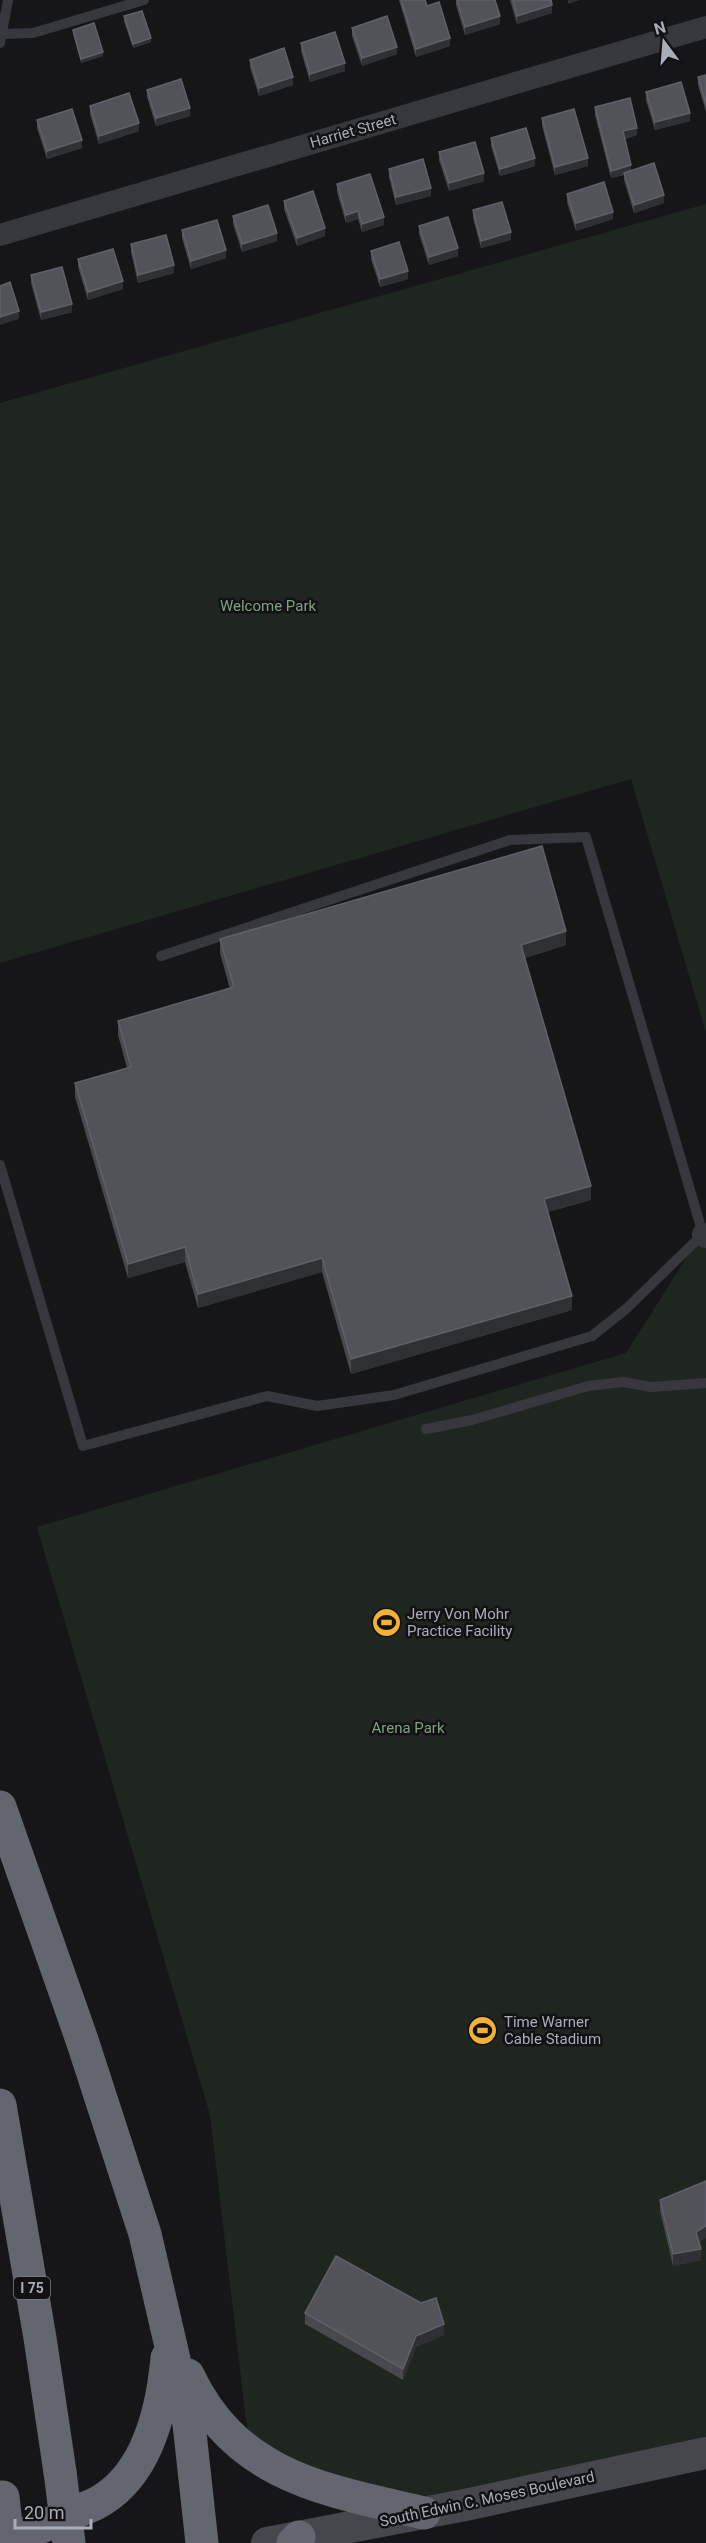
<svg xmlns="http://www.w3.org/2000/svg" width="706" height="2543" viewBox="0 0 706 2543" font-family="Roboto,sans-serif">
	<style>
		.green { fill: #1e261f }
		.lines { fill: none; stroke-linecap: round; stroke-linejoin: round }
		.service { stroke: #37383d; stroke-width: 10 }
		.minor { stroke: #37383d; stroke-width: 22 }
		.secondary { stroke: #45474d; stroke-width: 32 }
		.motorway { stroke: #63666e; stroke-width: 33 }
		.motorway-bridge { stroke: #63666e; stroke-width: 33 }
		.wall { fill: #47494d }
		.shaded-wall { fill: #2f3033 }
		.building { fill: #525359; stroke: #5f6168; stroke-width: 1.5 }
		.labels { text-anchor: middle; stroke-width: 5; stroke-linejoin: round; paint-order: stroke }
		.shield { fill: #111113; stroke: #7b7e86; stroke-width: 1.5 }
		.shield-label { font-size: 14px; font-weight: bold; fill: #a8adb8 }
		.street-label { font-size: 15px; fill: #a8adb8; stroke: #111113 }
		.park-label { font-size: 15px; fill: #7fa381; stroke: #111113 }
		.poi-label { font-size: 15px; fill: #a8adb8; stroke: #111113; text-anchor: start }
	</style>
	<rect width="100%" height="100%" fill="#161618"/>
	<path class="green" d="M706 204V1033L631 779 0 963V403Z
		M706 1227V2453L424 2513 250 2454 210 2115 37 1527 626 1353Z"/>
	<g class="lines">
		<path class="service" d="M2 34 33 33 144 0
			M0 43 8 0
			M0 1165 83 1446 267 1396 317 1406 394 1395 592 1336 626 1309 703 1234 586 837 510 840 161 956
			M426 1429 472 1420 588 1386 623 1382 651 1387 706 1383"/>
		<path class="minor" d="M0 235 706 27
			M703 1234 706 1237"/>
		<path class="secondary" d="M267 2543 465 2505 706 2453"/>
		<path class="motorway" d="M0 1807 82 2040 145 2234 189 2424 202 2543
			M0 2105 40 2338 60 2472
			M188 2375C236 2477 325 2490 424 2513
			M4 2543 95 2504C146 2478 162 2412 167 2358
			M293 2543 299 2537"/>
		<path class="motorway-bridge" d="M60 2472 69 2543
			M3 2497 8 2543"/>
	</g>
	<path class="wall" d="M399 0H425L427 6 450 46 416 57Z
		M456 0H495L500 24 465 35 456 5Z
		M510 0H551L552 13 517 24Z
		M124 16 151 42 133 48 124 21Z
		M352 28 397 54 362 66 352 36Z
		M73 30 103 56 81 63 73 34Z
		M301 43 345 71 310 82 301 51Z
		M250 60 293 85 259 96 250 67Z
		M706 75V112L698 85V77Z
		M147 90 190 116 156 126 147 97Z
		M646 92 690 121 655 130 646 100Z
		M90 106 139 131 99 144 90 114Z
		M595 107 637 135 625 139 631 170 664 203 634 213 624 180V175L611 178 595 115Z
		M542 118 588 166 555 175 542 126Z
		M37 120 82 148 47 159 37 128Z
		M491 138 535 166 500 176 491 146Z
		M439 152 484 181 449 191 439 160Z
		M389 169 431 196 396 205 389 177Z
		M337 184 384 225 362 232 358 219 346 223 337 192Z
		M567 194 613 219 576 231 567 202Z
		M284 201 325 236 297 246 284 209Z
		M473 210 511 240 481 248 473 218Z
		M233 216 277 241 242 252 233 224Z
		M419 226 458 256 429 265 419 234Z
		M182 230 226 258 191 269 182 238Z
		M131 244 174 273 138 283 131 252Z
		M371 251 408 279 380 287 371 259Z
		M78 259 123 289 88 300 78 267Z
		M31 275 72 312 41 320 31 283Z
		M220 939 566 945 525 958 591 1200 548 1212 572 1310 351 1374 322 1272 198 1308 185 1262 128 1278 75 1097V1083L127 1068 118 1035V1021L230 989 220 953Z
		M706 2181V2237L699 2242 701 2260 673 2266 660 2211V2200Z
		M305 2313 444 2335 416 2347 403 2380 305 2324Z"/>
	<path class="shaded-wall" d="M568 0H580L568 4Z
		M552 5V13L517 24V16Z
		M500 16V24L465 35V27Z
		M151 38V42L133 48V44Z
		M450 38V46L416 57V49Z
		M397 47V54L362 66V58Z
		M103 52V56L81 63V59Z
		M345 63V71L310 82V74Z
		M293 77V85L259 96V88Z
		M190 108V116L156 126V118Z
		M690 113V121L655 130V122Z
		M139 123V131L99 144V136Z
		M637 128V135L623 139V131Z
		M82 140V148L47 159V151Z
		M535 158V166L500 176V169Z
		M588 158V166L555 175V167Z
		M631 165V173H624V175L611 178V171Z
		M484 173V181L449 191V183Z
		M431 188V196L396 205V197Z
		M664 195V203L634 213V205Z
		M358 211V219L346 223V215Z
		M613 212V219L576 231V223Z
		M384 217V225L362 232V224Z
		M325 228V236L297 246V238Z
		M511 232V240L481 248V241Z
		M277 233V241L242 252V244Z
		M458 248V256L429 265V257Z
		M226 250V258L191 269V261Z
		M174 265V273L138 283V275Z
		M408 271V279L380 287V279Z
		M123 281V289L88 300V292Z
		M72 304V312L41 320V312Z
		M19 311V319L0 325V317Z
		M566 931V945L521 959V945Z
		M591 1186V1200L544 1213V1199Z
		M185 1247V1262L128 1278V1264Z
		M322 1258V1272L198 1308V1294Z
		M572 1296V1310L351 1374V1359Z
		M706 2226V2237L696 2243V2232Z
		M701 2249V2260L673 2266V2254Z
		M444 2324V2335L416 2347 403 2380V2369L416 2336Z"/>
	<path class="building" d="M401 0H425L427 6 439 2 450 38 416 49Z
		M457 0H495L500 16 465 27Z
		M513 0H551L552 5 517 16Z
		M142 11 151 38 133 44 124 16Z
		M387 16 397 47 362 58 352 28Z
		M94 23 103 52 81 59 73 30Z
		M335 32 345 63 310 74 301 43Z
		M284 48 293 77 259 88 250 60Z
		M706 75V104L698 77Z
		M181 79 190 108 156 118 147 90Z
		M681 82 690 113 655 122 646 92Z
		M129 93 139 123 99 136 90 106Z
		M630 98 637 128 623 131 631 165 611 171 595 107Z
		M72 109 82 140 47 151 37 120Z
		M574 109 588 158 555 167 542 118Z
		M526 128 535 158 500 169 491 138Z
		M475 142 484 173 449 183 439 152Z
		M423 159 431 188 396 197 389 169Z
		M654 163 664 195 634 205 624 173Z
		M370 174 384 217 362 224 358 211 346 215 337 184Z
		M604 182 613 212 576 223 567 194Z
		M313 191 325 228 297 238 284 201Z
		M502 202 511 232 481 241 473 210Z
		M268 205 277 233 242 244 233 216Z
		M448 217 458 248 429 257 419 226Z
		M217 220 226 250 191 261 182 230Z
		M166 235 174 265 138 275 131 244Z
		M399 242 408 271 380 279 371 251Z
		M113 249 123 281 88 292 78 259Z
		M62 267 72 304 41 312 31 275Z
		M10 282 19 311 0 317V286Z
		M542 846 566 931 521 945 591 1186 544 1199 572 1296 351 1359 322 1258 198 1294 185 1247 128 1264 75 1083 131 1067 118 1021 234 987 220 939Z
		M706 2181V2226L696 2232 701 2249 673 2254 660 2200Z
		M336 2256 421 2303 436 2298 444 2324 416 2336 403 2369 305 2313Z"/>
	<defs>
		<symbol id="stadium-disc" viewBox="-11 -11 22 22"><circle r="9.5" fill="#f2b134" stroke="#111113"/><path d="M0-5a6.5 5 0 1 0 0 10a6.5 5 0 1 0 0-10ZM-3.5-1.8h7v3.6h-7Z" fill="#111"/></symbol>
	</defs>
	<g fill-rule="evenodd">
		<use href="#stadium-disc" x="370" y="1606" width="33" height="33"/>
		<use href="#stadium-disc" x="466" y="2014" width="33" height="33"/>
	</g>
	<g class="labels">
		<rect class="shield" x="14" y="2277" width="36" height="22" rx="4.5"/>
		<g class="shield-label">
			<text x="32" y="2293">I 75</text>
		</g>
		<g class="street-label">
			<text transform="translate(353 131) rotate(-16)" y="5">Harriet Street</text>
			<text transform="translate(487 2499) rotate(-12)" y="5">South Edwin C. Moses Boulevard</text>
		</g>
		<g class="park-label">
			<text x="268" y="611">Welcome Park</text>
			<text x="408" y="1733">Arena Park</text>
		</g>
		<g class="poi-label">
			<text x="407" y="1619">Jerry Von Mohr<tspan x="407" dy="17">Practice Facility</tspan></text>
			<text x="504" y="2027">Time Warner<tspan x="504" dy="17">Cable Stadium</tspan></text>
		</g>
	</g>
	<g transform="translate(664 42) rotate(344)" stroke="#111113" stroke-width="4.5" paint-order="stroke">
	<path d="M0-4.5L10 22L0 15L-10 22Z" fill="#a8adb8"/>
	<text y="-9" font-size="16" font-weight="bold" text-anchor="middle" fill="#a8adb8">N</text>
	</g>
	<path d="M15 2519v9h76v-9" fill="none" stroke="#a8adb8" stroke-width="3"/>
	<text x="24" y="2519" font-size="18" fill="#a8adb8" stroke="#111113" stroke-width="4.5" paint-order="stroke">20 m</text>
</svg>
